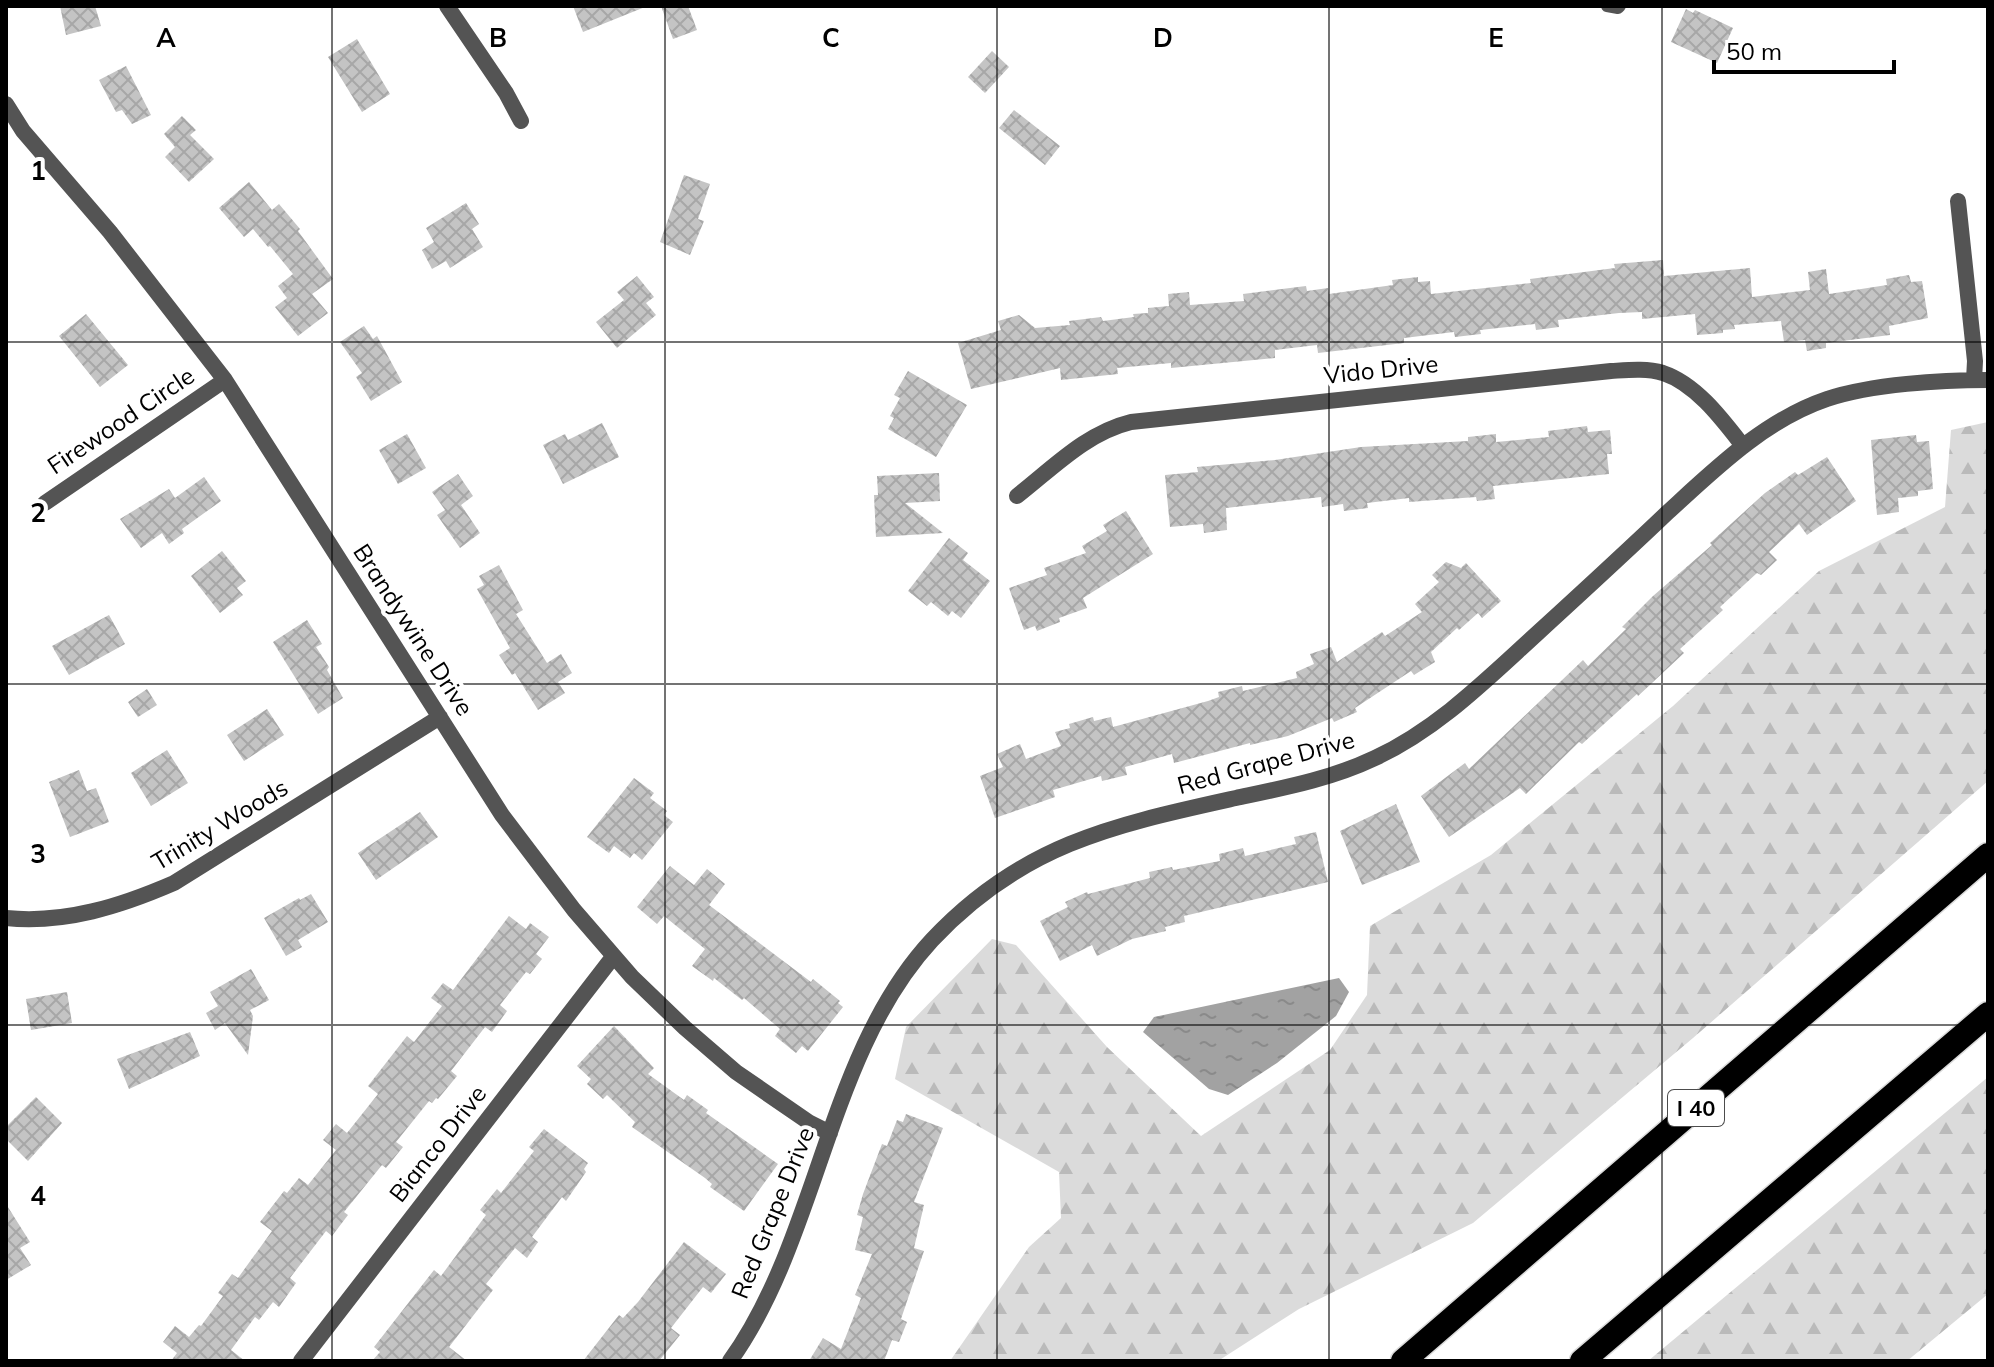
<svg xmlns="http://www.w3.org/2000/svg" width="1994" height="1367" viewBox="0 0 1994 1367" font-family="Mulish,sans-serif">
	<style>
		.forest { fill: url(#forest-firs) }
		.water { fill: url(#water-ripples) }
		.building { fill: url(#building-cross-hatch) }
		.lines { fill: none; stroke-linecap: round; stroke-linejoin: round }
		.motorway-casing { stroke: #dbdbdb; stroke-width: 27 }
		.service { stroke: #545454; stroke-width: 12 }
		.minor { stroke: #545454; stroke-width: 16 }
		.motorway { stroke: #000; stroke-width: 24 }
		.grid { fill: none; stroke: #000; stroke-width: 2; stroke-opacity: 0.55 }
		.labels { text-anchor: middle; stroke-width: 8; stroke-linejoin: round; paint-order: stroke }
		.shield { fill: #fff; stroke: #4c4c4c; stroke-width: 2 }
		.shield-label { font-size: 22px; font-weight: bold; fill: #000 }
		.street-label { font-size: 24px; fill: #000; stroke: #fff }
		.grid-label { font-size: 26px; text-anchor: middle; font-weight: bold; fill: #000; stroke: #fff; stroke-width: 8; stroke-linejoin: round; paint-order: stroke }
	</style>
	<defs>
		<pattern id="forest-firs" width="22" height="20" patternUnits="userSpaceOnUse" patternTransform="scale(2)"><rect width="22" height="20" fill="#dbdbdb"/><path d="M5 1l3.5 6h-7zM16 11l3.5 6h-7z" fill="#bababa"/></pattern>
		<pattern id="water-ripples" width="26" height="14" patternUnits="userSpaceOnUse" patternTransform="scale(2)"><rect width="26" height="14" fill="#a2a2a2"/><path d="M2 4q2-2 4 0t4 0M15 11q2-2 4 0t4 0" fill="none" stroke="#8a8a8a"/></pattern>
		<pattern id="building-cross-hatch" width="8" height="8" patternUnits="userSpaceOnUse" patternTransform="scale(2)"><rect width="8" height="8" fill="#c4c4c4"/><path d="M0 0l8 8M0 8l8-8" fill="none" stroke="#a7a7a7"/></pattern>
	</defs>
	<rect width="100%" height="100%" fill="#fff"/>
	<path class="forest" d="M1988 422V781L1693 1038 1473 1223 1299 1309 1218 1361H950L1029 1247 1061 1218 1059 1172 895 1079 906 1027 992 939 1016 945 1107 1047 1201 1136 1330 1050 1367 995 1370 926 1491 855 1673 706 1819 571 1945 507 1951 430Z
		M1988 1077V1294L1907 1361H1648Z"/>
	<path class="water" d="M1339 978 1349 992 1336 1016 1277 1063 1228 1095 1209 1089 1143 1032 1154 1017Z"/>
	<path class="building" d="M60 6H95L101 26 66 35Z
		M573 6H645V7L583 32Z
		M661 6H688L697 30 673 39Z
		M1686 9 1693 13 1695 10 1733 28 1717 63 1671 42Z
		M357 39 390 94 362 112 328 57Z
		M992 51 1009 67 985 93 968 77Z
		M126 66 151 115 132 124 122 110 116 112 99 80Z
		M1014 110 1060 146 1045 165 999 128Z
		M182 116 196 130 190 135 214 159 189 182 165 157 175 147 164 134Z
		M684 175 710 184 698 219 704 221 690 255 660 242Z
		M249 182 272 210 279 204 300 229 298 231 333 279 312 294 328 313 298 336 275 307 287 298 278 286 293 274 270 246 268 247 253 229 244 237 219 208Z
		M466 203 479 224 472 229 483 247 450 268 446 261 432 269 422 250 434 242 426 228Z
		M1663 260 1664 276 1750 268 1752 297 1810 290 1808 272 1826 269 1829 294 1887 285 1886 279 1909 275 1911 282 1922 281 1928 318 1889 326 1890 335 1826 343V348L1807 351 1805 340 1784 342 1781 321 1734 325 1735 329 1723 330V333L1697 335 1695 314 1642 319V312L1619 313 1558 320 1559 327 1536 330 1535 324 1480 330 1481 334 1455 337 1454 332 1404 338V343L1318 353 1317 345 1275 350V358L1171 368V363L1117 368 1118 374 1061 380 1060 368 971 389 958 343 1001 330 998 321 1019 315 1035 328 1070 325 1069 321 1101 317 1103 321 1134 317 1133 314 1148 313V308L1169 306 1168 294 1189 292 1190 305 1244 301 1243 294 1306 286 1307 291 1328 288 1329 294 1393 285 1392 280 1418 277V282L1430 281 1431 294 1531 283 1530 279 1615 268 1614 264Z
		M637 276 654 297 646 303 656 315 617 348 596 322 624 300 617 292Z
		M86 314 128 365 100 387 59 336Z
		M364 326 373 339 377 336 402 382 371 401 356 377 362 373 340 342Z
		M908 371 967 405 936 457 888 429 894 418 890 416 900 398 894 395Z
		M602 423 619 457 563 484 543 445 565 434 568 440Z
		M1587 426 1588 432 1610 430 1612 454H1607L1609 474 1493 486 1495 499 1477 501 1476 497 1409 502V498L1367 503 1368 508 1344 511 1343 504 1322 507 1321 497 1226 508 1227 530 1204 533 1203 524 1170 527 1165 475 1198 472 1197 467 1275 460 1361 447 1468 441V437L1496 434V442L1549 437 1548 431Z
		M407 434 426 468 398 484 379 450Z
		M1916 435 1917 442 1929 441 1933 489 1918 491V496L1898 498 1899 512 1877 515 1871 440Z
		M1827 457 1856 501 1807 535 1799 524 1769 552 1777 560 1761 575 1757 573 1720 607 1723 610 1680 649 1684 653 1638 696 1637 694 1582 744 1579 742 1526 794 1520 788 1449 837 1421 796 1465 763 1469 769 1583 660 1588 666 1626 629 1622 627 1653 596 1712 545 1710 543 1765 493 1795 472 1798 475Z
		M939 473 940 501 905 503 943 533 876 537 874 495H878L877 476Z
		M458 474 473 496 461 505 480 533 460 548 437 515 445 510 432 492Z
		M204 477 221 501 182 529 184 533 169 544 162 533 141 548 120 519 169 489 175 498Z
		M1126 511 1153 554 1083 598 1087 608 1059 618 1060 622 1037 631 1035 626 1024 630 1009 588 1047 575 1044 568 1086 553 1082 546 1107 531 1103 525Z
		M949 538 968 553 963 560 990 581 961 618 952 611 948 616 931 602 927 606 908 591Z
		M222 551 246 581 237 588 243 595 220 613 191 576Z
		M1446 562 1461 568 1466 563 1501 601 1482 618 1478 613 1459 630 1457 628 1431 652 1435 662 1414 675 1411 671 1355 708 1357 712 1334 722 1332 718 1288 736 1250 745V743L1174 763 1172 754 1125 767 1127 775 1102 781 1101 776 1053 790 1055 797 995 818 980 776 1003 767 997 754 1020 744 1026 759 1061 746 1055 732 1070 728 1069 724 1093 717 1094 721 1111 717 1113 727 1208 701 1219 697 1218 692 1242 686 1243 691 1297 678 1296 672 1314 664 1310 654 1331 647 1337 662 1382 632 1385 636 1422 612 1415 604 1439 582 1432 575Z
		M499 565 523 610 516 614 547 663 561 654 572 673 558 682 565 693 538 710 515 673 512 675 499 655 510 648 477 589 484 585 479 576Z
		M109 615 125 644 69 675 52 646Z
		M307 620 322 644 316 647 329 667 327 670 343 698 318 714 273 642Z
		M147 689 157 705 138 717 128 702Z
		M267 709 284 735 244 761 227 735Z
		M167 750 188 783 151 806 131 773Z
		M79 770 87 791 96 788 109 822 70 837 49 782Z
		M634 778 654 793 650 798 667 811 664 815 673 822 642 860 634 853 630 858 614 846 609 853 587 837Z
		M1396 804 1420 862 1362 885 1340 831Z
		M420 812 438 837 376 880 358 853Z
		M1316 832 1328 882 1184 916 1185 922 1165 927 1166 931 1132 939 1097 956 1092 945 1060 961 1040 921 1068 907 1065 902 1087 892 1088 894 1150 878 1149 872 1172 867 1173 870 1220 861 1219 854 1243 848 1245 856 1296 844 1294 837Z
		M670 866 694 885 707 869 725 884 709 905 811 982 813 979 840 1001 838 1003 843 1007 808 1051 802 1046 796 1053 775 1036 780 1029 744 998 742 1000 714 978 713 981 692 966 705 949 664 916 657 924 637 907Z
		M311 894 328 922 298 940 302 947 286 956 264 918 299 898 300 900Z
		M509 916 526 929 530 923 549 937 536 954 542 959 530 974 526 972 500 1005 507 1011 492 1032 485 1027 451 1071 457 1076 438 1099 436 1098 432 1103 429 1101 396 1142 403 1147 386 1168 382 1165 344 1212 348 1215 332 1236 326 1231 290 1278 296 1283 279 1307 273 1302 259 1320 255 1317 231 1350 245 1361H171L177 1353 163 1342 175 1326 189 1337 199 1325 201 1326 223 1296 218 1293 232 1274 238 1278 272 1231 260 1222 284 1191 287 1193 299 1178 308 1185 336 1150 323 1140 336 1124 347 1133 378 1094 368 1086 407 1036 414 1042 442 1006 431 998 443 983 453 990Z
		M251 969 269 1000 250 1010 253 1016 248 1055 225 1023 215 1030 206 1013 218 1006 210 992Z
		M67 992 72 1023 31 1030 26 999Z
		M614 1026 654 1068 648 1074 684 1100 687 1095 708 1110 706 1113 778 1164 744 1211 710 1187 712 1184 705 1178 632 1127 635 1122 607 1095 603 1099 587 1084 591 1079 577 1066Z
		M190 1032 200 1056 129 1089 117 1059Z
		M36 1097 62 1123 28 1161 6 1139V1127Z
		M906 1114 943 1128 914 1202 924 1205 914 1248 924 1251 901 1319 907 1322 899 1342 892 1340 884 1361H809L823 1338 841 1349 861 1298 855 1295 872 1254 855 1250 863 1217 857 1215 863 1194 882 1144 887 1146 897 1120 903 1122Z
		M544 1129 588 1163 584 1169 586 1172 566 1201 562 1197 532 1237 538 1242 527 1258 515 1248 486 1284 493 1290 449 1347 467 1361H372L380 1352 374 1347 434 1270 441 1276 486 1215 480 1210 497 1189 501 1193 534 1151 529 1147Z
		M6 1204 30 1242 20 1248 31 1265 6 1280Z
		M684 1242 726 1274 711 1293 703 1287 671 1328 680 1335 659 1361H583L619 1315 623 1318 638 1302Z"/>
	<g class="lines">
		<defs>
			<path id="motorway" d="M1403 1361 1988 855
				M1582 1361 1988 1014"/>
		</defs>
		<use href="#motorway" class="motorway-casing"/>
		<path class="service" d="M1607 6 1618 8 1620 6"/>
		<path class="minor" d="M447 6 506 93 521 121
			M6 104 23 131 110 232 225 380 502 815 574 910 632 977 685 1028 736 1072 810 1123 830 1133
			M1958 201 1975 361 1974 380
			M1017 496C1053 468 1086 433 1131 422L1611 371C1628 370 1646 368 1663 373 1696 384 1722 419 1743 446
			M45 503 225 380
			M6 918C65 924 121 906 174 883L440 717
			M301 1361 613 957
			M730 1361C819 1237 827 1053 932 940 1022 844 1114 825 1236 798 1283 788 1331 779 1375 758 1435 730 1482 684 1530 640 1577 597 1623 555 1668 512 1716 468 1765 420 1827 399 1872 384 1941 380 1988 380"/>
		<use href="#motorway" class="motorway"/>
	</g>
	<path class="grid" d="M332 6V1361M665 6V1361M997 6V1361M1329 6V1361M1662 6V1361M6 342H1988M6 684H1988M6 1025H1988"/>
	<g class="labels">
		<rect class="shield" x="1668" y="1090" width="56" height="36" rx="6"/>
		<g class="shield-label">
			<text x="1696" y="1116">I 40</text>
		</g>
		<g class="street-label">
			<text transform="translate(1381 370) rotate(-6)" y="8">Vido Drive</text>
			<text transform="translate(121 421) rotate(-34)" y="8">Firewood Circle</text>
			<text transform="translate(413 630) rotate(57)" y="8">Brandywine Drive</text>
			<text transform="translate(1266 763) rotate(-15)" y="8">Red Grape Drive</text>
			<text transform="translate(220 825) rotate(-31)" y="8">Trinity Woods</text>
			<text transform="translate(438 1144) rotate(-52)" y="8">Bianco Drive</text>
			<text transform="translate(773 1213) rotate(-68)" y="8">Red Grape Drive</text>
		</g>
	</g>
	<g class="grid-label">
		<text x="166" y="47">A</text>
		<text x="498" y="47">B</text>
		<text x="831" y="47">C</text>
		<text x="1163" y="47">D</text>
		<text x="1496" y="47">E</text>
		<text x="38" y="180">1</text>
		<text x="38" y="522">2</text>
		<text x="38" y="863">3</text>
		<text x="38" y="1205">4</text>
	</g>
	<rect width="1994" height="1367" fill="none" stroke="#000000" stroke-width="16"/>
	<path d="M1714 60v12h180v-12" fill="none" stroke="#000000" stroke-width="4"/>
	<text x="1726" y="60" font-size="24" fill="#000000" stroke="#ffffff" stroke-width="6" paint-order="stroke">50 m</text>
</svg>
